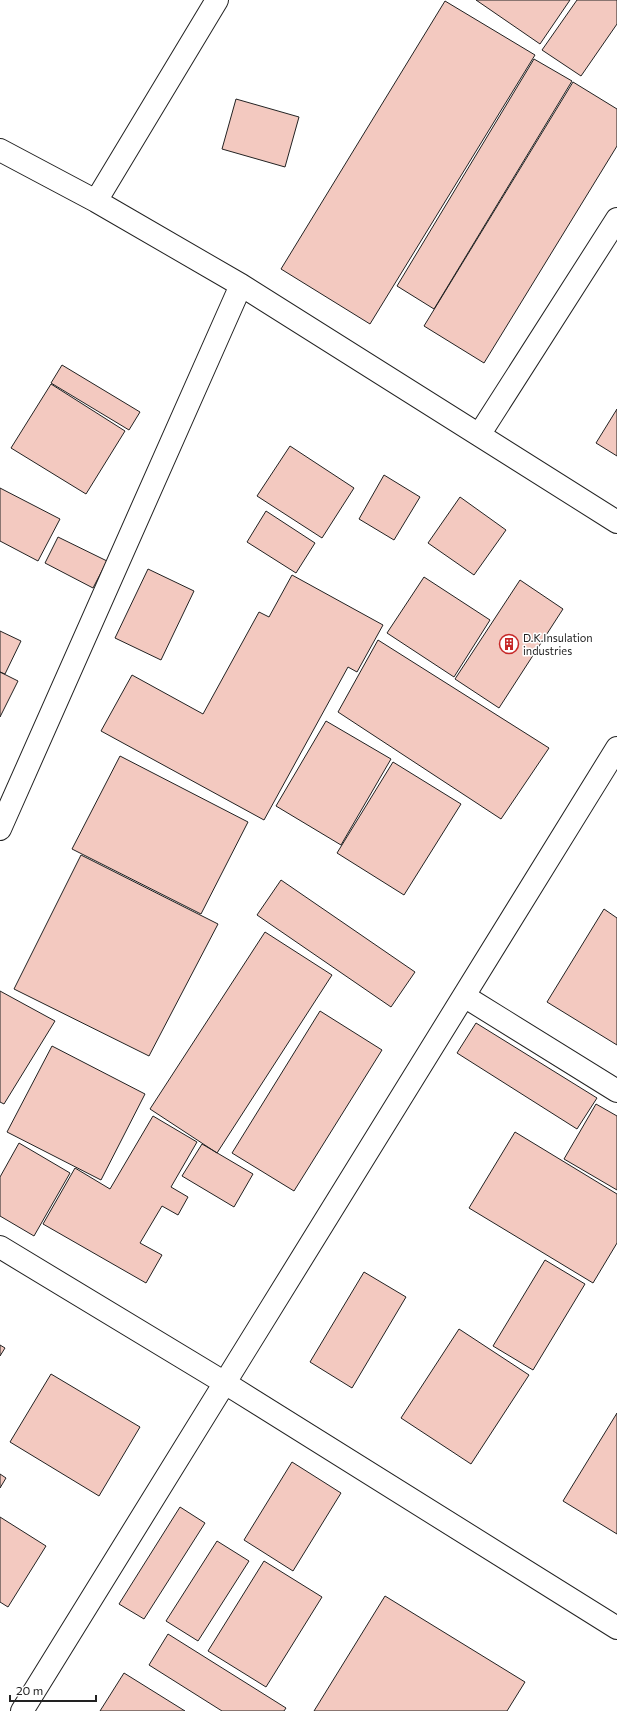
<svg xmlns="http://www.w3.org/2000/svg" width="617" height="1711" viewBox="0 0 617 1711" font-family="Commissioner,sans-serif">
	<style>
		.building { fill: #f3c9c0; stroke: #222 }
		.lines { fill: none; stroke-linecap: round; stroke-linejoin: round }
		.minor-casing { stroke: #222; stroke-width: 24 }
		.minor { stroke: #fff; stroke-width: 22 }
		.labels { text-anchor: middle; stroke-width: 3; stroke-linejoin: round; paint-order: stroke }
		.poi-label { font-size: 11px; fill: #222; stroke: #fff; text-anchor: start }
	</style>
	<rect width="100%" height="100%" fill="#fff"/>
	<path class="building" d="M476 0H570L540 44Z
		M577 0H617V24L581 76 542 50Z
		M445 1 535 55 370 324 281 269Z
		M534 59 572 81 434 309 397 286Z
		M573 82 617 109V146L484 363 424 326Z
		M236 99 299 117 285 167 222 149Z
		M62 365 140 412 129 430 51 383Z
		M51 384 125 431 86 494 11 448Z
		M617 409V456L596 443Z
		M290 446 354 488 322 538 257 496Z
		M384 475 420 497 394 540 359 519Z
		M0 488 60 519 38 561 0 541Z
		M460 497 506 530 474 575 428 543Z
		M266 511 315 543 296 573 247 542Z
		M58 537 107 561 93 588 45 563Z
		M148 569 194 591 161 660 115 638Z
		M292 575 383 625 357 672 348 667 264 820 101 731 132 675 203 714 259 612 269 617Z
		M424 577 490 620 454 677 387 633Z
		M520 580 563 609 499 708 455 679Z
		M0 631 21 641 5 674 0 672Z
		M378 640 549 748 501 819 338 712Z
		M0 672 18 681 0 717Z
		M326 721 391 759 341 845 276 806Z
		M120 756 248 822 201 914 72 849Z
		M393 762 461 804 404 895 337 853Z
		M81 855 218 924 149 1056 14 989Z
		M281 880 415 972 391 1007 257 915Z
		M604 909 617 918V1045L547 1002Z
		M265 932 332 975 217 1153 150 1109Z
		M0 991 55 1021 4 1104 0 1102Z
		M320 1011 382 1050 294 1191 232 1153Z
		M476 1023 597 1098 577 1129 457 1053Z
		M52 1046 145 1094 101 1180 7 1132Z
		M596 1104 617 1116V1190L564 1159Z
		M153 1116 197 1142 171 1187 188 1197 178 1215 162 1206 140 1243 162 1255 146 1283 43 1224 75 1168 110 1189Z
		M515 1132 617 1194V1243L593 1283 469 1208Z
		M19 1143 70 1173 34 1236 0 1216V1177Z
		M202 1144 253 1174 234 1207 182 1176Z
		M545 1260 585 1284 533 1370 493 1346Z
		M364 1272 406 1297 352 1388 310 1362Z
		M459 1329 529 1375 471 1464 401 1418Z
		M0 1345 5 1348 0 1356Z
		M51 1374 140 1427 99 1496 10 1442Z
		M617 1413V1534L563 1501Z
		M292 1462 341 1493 293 1571 244 1540Z
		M0 1474 6 1478 0 1488Z
		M180 1507 205 1523 144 1619 119 1604Z
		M0 1517 46 1546 8 1607 0 1602Z
		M217 1541 249 1561 198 1641 166 1621Z
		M264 1561 322 1597 266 1687 208 1651Z
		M385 1596 525 1682 507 1711H314Z
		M168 1634 286 1708 284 1711H222L149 1665Z
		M124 1673 185 1711H100Z"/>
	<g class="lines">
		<defs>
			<path id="minor" d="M0 150 96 201 241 285 617 522
				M96 201 217 0
				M479 435 617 219
				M0 829 241 285
				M464 996 617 1091
				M0 1247 225 1383 617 1628
				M22 1711 617 748"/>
		</defs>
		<use href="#minor" class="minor-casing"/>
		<use href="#minor" class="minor"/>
	</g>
	<defs>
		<symbol id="building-ring" viewBox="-11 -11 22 22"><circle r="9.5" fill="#fff" stroke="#c62828" stroke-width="1.5"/><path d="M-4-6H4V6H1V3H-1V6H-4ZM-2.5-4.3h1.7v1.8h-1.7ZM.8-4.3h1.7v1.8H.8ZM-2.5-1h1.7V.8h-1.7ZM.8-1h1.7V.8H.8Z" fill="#c62828"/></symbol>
	</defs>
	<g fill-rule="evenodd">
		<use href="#building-ring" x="498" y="633" width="22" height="22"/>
	</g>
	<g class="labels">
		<g class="poi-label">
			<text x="523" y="642">D.K.Insulation<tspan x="523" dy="13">industries</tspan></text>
		</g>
	</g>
	<path d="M10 1695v6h86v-6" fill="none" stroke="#222222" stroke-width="2"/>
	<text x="16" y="1695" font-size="12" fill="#222222" stroke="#ffffff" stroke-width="3" paint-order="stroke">20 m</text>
</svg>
